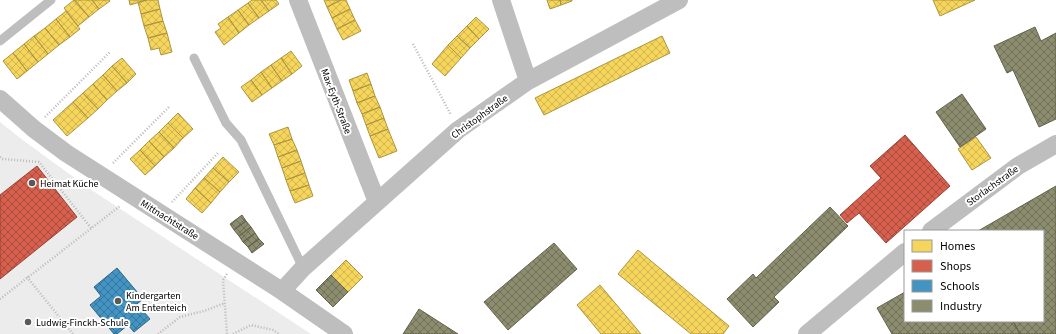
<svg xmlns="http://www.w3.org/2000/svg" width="1056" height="334" viewBox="0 0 1056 334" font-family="'Source Sans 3',sans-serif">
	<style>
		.park { fill: #ececec }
		.homes { fill: url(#homes-cross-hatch); stroke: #ac9540 }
		.shops { fill: url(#shops-cross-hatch); stroke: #964336 }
		.schools { fill: url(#schools-cross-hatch); stroke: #2f6788 }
		.industry { fill: url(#industry-cross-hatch); stroke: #62624d }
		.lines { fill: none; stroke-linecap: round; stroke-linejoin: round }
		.path { stroke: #b9b9b9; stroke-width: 2.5; stroke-dasharray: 1 2; stroke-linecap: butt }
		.lane { stroke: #bebebe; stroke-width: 9 }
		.street { stroke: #bebebe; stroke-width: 18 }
		.poi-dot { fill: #595959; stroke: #fff; stroke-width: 1.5 }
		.labels { text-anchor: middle; stroke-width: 4; stroke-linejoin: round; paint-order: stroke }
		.street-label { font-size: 10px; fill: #000; stroke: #fff }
		.poi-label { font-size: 10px; fill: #000; stroke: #fff; text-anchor: start }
	</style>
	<defs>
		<pattern id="homes-cross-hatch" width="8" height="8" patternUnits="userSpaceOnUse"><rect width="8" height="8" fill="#f6d55c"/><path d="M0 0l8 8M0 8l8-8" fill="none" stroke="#d1b54e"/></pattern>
		<pattern id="shops-cross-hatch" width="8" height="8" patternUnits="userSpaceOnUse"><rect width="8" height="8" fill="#d6604d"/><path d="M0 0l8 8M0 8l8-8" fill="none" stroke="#ab4d3e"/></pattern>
		<pattern id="schools-cross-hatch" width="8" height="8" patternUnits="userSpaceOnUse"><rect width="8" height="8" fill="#4393c3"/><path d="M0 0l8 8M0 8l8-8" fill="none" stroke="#36769c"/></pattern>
		<pattern id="industry-cross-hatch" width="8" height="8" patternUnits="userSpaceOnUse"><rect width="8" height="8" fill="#8c8c6e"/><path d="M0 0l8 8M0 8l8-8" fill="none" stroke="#707058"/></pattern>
	</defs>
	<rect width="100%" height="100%" fill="#fff"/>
	<path class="park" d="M0 122 24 141 90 189 311 334H0Z"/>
	<path class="homes" d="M74 0 89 17 78 26 64 8Z
		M75 0H92L99 9 89 17Z
		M92 0H109L110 1 99 9Z
		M129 0H147L130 5Z
		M147 0H158L160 9 141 14 138 2Z
		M252 0H261L269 11 259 18 248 3Z
		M261 0H276L279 4 269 11Z
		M324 0H341L327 7Z
		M341 0H346L350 9 332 18 327 7Z
		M547 0H560L561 5 550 9Z
		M560 0H572V1L561 5Z
		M933 0H975L940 16Z
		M248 3 259 18 249 25 238 10Z
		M160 9 163 21 144 26 141 14Z
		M350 9 355 20 337 29 332 18Z
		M238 10 249 25 239 33 228 17Z
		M66 11 80 29 70 37 56 19Z
		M228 17 239 33 224 45 215 32 221 28 218 24Z
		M476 17 489 29 479 39 467 26Z
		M56 19 70 37 59 45 45 28Z
		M355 20 361 31 343 40 337 29Z
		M163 21 167 33 148 38 144 26Z
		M467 26 479 39 470 48 457 36Z
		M45 28 59 45 48 54 34 36Z
		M167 33 172 52 161 55 159 48 151 50 148 38Z
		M34 36 48 54 38 62 24 44Z
		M457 36 470 48 461 58 448 45Z
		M662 36 670 53 544 115 535 98Z
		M24 44 38 62 27 71 13 53Z
		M448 45 461 58 445 76 432 64Z
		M291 51 302 66 292 74 281 58Z
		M13 53 27 71 17 79 3 61Z
		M122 58 136 74 127 83 112 66Z
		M281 58 292 74 282 81 271 65Z
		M271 65 282 81 272 88 261 72Z
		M112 66 127 83 117 91 103 75Z
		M261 72 272 88 262 95 251 80Z
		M367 73 371 84 353 91 349 80Z
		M103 75 117 91 107 100 93 84Z
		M251 80 262 95 252 102 241 87Z
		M93 84 107 100 98 109 83 93Z
		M371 84 375 96 357 103 353 91Z
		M83 93 98 109 88 118 73 102Z
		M375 96 380 107 362 114 357 103Z
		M73 102 88 118 67 136 53 120Z
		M380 107 384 118 366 125 362 114Z
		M178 113 193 129 183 138 168 123Z
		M384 118 388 129 370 136 366 125Z
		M168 123 183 138 174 148 159 132Z
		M288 127 292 139 274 145 269 134Z
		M388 129 397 151 379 158 370 136Z
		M159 132 174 148 164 157 149 141Z
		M976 137 991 158 972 170 958 149Z
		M292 139 297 150 278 157 274 145Z
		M149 141 164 157 155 166 140 150Z
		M140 150 155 166 145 175 130 159Z
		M297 150 301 161 282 168 278 157Z
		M223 157 239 172 229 182 213 168Z
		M301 161 305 173 286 180 282 168Z
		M213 168 229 182 220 192 204 178Z
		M305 173 309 185 290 191 286 180Z
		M204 178 220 192 211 203 195 188Z
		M309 185 313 196 295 203 290 191Z
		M195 188 211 203 202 213 186 199Z
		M638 250 729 326 723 334H691L618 274Z
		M346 260 363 277 348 292 331 275Z
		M600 285 641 334H601L577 305Z"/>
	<path class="shops" d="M905 135 950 186 886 243 859 213 847 223 840 215 881 178 870 166Z
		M37 166 77 217 0 279V195Z"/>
	<path class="schools" d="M117 268 143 299 137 304 150 319 134 332 128 325 117 334H114L90 305 101 296 94 287Z"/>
	<path class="industry" d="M1035 27 1041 41 1056 33V119L1039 127 1013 70 1007 73 994 46Z
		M962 94 986 129 960 147 936 112Z
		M1056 186V334H1020L1013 321H1043V231H978Z
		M830 207 848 226 774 297 779 302 753 327 727 299 753 274 756 278Z
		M242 215 246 221 234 230 230 224Z
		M246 221 251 227 239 236 234 230Z
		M251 227 255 233 243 242 239 236Z
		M255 233 259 239 248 247 243 242Z
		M259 239 264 244 252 253 248 247Z
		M554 243 577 269 508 330 484 302Z
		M331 275 348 292 333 307 316 290Z
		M905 292V321H1013L1020 334H892L877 308Z
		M419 309 458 334H403Z"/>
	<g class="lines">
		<path class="path" d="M413 44 451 115
			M45 117 110 52
			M0 157 2 159 39 162 91 228
			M113 163 169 107
			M172 202 218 153
			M227 274 223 280 227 334
			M27 277 73 334
			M0 299 120 206
			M158 334 180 317 204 311 225 303
			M233 334 251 325 273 330 279 334"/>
		<path class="lane" d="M0 41 51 0
			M194 58 226 123 241 140 303 268"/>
		<path class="street" d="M298 0 377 202
			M501 0 528 81
			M0 99 34 129 66 153 282 291 344 334
			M931 231 1018 166 1056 144
			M282 291 303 268 458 130 528 81 679 0
			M807 334 905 252"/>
	</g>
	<g class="poi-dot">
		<circle cx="32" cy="183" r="4"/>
		<circle cx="118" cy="301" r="4"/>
		<circle cx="28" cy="322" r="4"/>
	</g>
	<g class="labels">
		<g class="street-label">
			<text transform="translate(337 101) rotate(69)" y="4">Max-Eyth-Straße</text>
			<text transform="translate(479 116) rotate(-36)" y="4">Christophstraße</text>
			<text transform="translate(992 185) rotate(-36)" y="4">Storlachstraße</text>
			<text transform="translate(170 219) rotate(32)" y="4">Mittnachtstraße</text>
		</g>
		<g class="poi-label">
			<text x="40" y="187">Heimat Küche</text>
			<text x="126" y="299">Kindergarten<tspan x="126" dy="12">Am Ententeich</tspan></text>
			<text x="36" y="326">Ludwig-Finckh-Schule</text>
		</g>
	</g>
	<rect x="904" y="230" width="140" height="92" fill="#ffffff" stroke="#999999"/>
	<rect x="912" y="240" width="20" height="12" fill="#f6d55c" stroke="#999999"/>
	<text x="940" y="250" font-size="12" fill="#000000">Homes</text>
	<rect x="912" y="260" width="20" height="12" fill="#d6604d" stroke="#999999"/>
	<text x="940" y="270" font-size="12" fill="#000000">Shops</text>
	<rect x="912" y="280" width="20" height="12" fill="#4393c3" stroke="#999999"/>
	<text x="940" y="290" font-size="12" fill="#000000">Schools</text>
	<rect x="912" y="300" width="20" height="12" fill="#8c8c6e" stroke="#999999"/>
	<text x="940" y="310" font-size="12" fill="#000000">Industry</text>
</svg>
